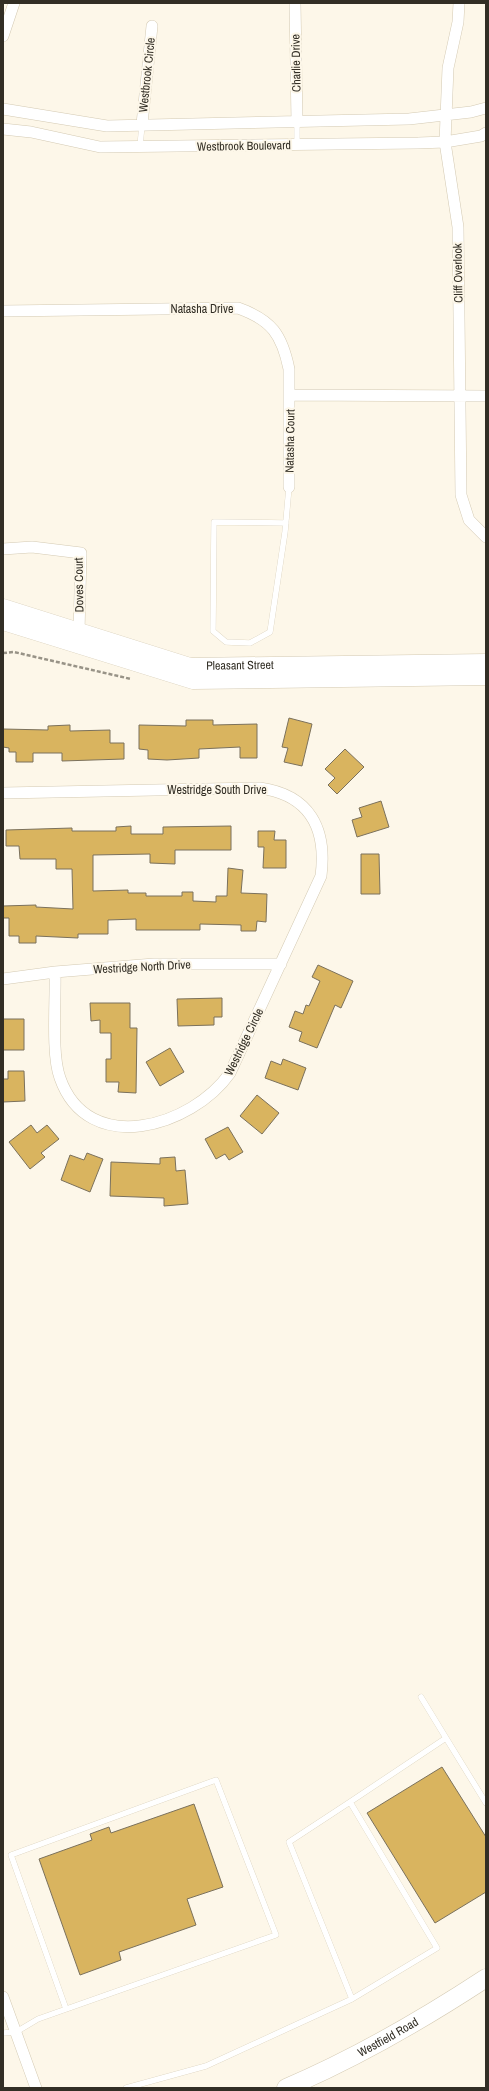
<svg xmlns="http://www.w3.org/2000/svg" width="489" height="2091" viewBox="0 0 489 2091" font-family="'Archivo Narrow',sans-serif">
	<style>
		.building { fill: #d9b45f; stroke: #7b715c }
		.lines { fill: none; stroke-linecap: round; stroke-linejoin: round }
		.lane-casing { stroke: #d4cab3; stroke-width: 6 }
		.street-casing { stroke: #d4cab3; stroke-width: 12 }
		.secondary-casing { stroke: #d4cab3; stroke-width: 17 }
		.primary-casing { stroke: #d4cab3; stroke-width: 19 }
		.path { stroke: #989387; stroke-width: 2.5; stroke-dasharray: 4 2; stroke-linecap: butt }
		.lane { stroke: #fff; stroke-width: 5.5 }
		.street { stroke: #fff; stroke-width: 11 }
		.secondary { stroke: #fff; stroke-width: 16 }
		.primary { stroke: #fff; stroke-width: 18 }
		.labels { text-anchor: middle; stroke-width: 4; stroke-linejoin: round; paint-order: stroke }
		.street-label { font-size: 12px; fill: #322e25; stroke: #fdf7e9 }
	</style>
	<rect width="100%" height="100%" fill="#fdf7e9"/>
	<path class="building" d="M289 718 312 724 302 766 284 762 288 748 282 747Z
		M186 720H213V725L257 724V758H240V747L199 749V758L167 760 148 759V750L139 749V725L186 726Z
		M70 725V731L110 730V743H124V759L62 761V753H33V762H16V752H9V748L3 747V729L48 730V726Z
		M345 749 364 767 337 794 328 785 335 778 325 769Z
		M381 801 389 827 357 837 352 820 362 817 359 808Z
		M131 826V834H163V827L231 826V850H175V864L150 863V854L93 855V891L128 890V893H146V896H182V892H193V901L216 902V896H227L228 868 243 870 241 893 267 894 266 922 257 921 256 931H241V925L200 924V930H136V919L108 920V934H78V938L36 936V943H19V936H9V918H3V906L36 905V907L73 909 72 869H56V859H20L19 846H6V830L72 828V831H116V827Z
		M258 831H275L274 840H286V868H263L264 847H258Z
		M361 854H379L380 894H361Z
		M318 965 353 981 341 1008 335 1005 317 1048 299 1041 302 1032 289 1027 295 1011 303 1014 306 1005 309 1006 320 981 312 977Z
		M222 998V1017H214V1025L178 1026 177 999Z
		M90 1003H130V1028H137L136 1093 118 1092 119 1082H106V1059H111V1033H100V1020L91 1021Z
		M3 1019H24V1050H3Z
		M170 1048 184 1072 160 1086 146 1062Z
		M283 1059 306 1068 298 1090 265 1078 271 1061 281 1065Z
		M8 1071H24L25 1101 3 1102V1079H8Z
		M257 1095 279 1113 262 1134 240 1116Z
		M31 1125 37 1133 47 1125 59 1139 41 1153 45 1157 30 1169 9 1142Z
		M228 1127 243 1152 229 1160 225 1154 216 1159 205 1139Z
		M87 1153 103 1159 90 1192 61 1180 70 1155 84 1160Z
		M175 1157 176 1171 185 1170 188 1204 164 1206V1198L110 1196 111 1162 160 1164V1158Z
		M442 1767 486 1837V1892L435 1923 367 1813Z
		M194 1804 223 1887 187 1899 196 1925 119 1952 121 1960 80 1975 39 1859 92 1840 90 1834 109 1827 111 1833Z"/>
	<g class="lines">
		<defs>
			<path id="lane" d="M297 122V145
				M140 147 142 124
				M286 523 214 522 213 631 226 642 250 643 270 632 285 532 289 487
				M446 1738 486 1803
				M350 1802 289 1842 352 1999
				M3 2033 16 2032 38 2019 276 1935 216 1780 11 1855 66 2009
				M126 2088 206 2066 352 1999 437 1948 350 1802 446 1738 421 1697"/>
			<path id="street" d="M295 3 297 122
				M459 3 458 22 448 68 445 142 458 227 461 495 469 520 486 537
				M3 36 14 3
				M3 109 107 126 409 119 471 112 486 108
				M142 124 152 26
				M3 129 31 132 100 147 418 143 445 142 481 136 486 133
				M3 311 238 308C272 320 282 335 289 369V487
				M290 395 486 396
				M3 549 32 547 81 553 79 632 77 636
				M3 793 260 788C310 795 327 829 321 876L230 1073C192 1127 88 1158 60 1078 51 1054 56 999 55 972
				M3 979 55 972 154 964H281
				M3 1997 36 2088"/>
			<g id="secondary">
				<path id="s1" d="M3 607 190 666 486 662"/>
				<path d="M3 622 193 681 486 677"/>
			</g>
			<g id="primary">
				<path id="s2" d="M286 2088C356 2058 422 2020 486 1978"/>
			</g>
		</defs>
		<use href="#lane" class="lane-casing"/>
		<use href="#street" class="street-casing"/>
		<use href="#secondary" class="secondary-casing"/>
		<use href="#primary" class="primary-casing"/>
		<path class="path" d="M3 653 14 652 131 679"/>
		<use href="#lane" class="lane"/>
		<use href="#street" class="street"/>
		<use href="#secondary" class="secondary"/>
		<use href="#primary" class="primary"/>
	</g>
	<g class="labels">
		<g class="street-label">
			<text transform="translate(296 63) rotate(-91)" y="4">Charlie Drive</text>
			<text transform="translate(147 75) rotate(-84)" y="4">Westbrook Circle</text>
			<text transform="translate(244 146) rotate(-1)" y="4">Westbrook Boulevard</text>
			<text transform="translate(458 273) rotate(-91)" y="4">Cliff Overlook</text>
			<text x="202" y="313">Natasha Drive</text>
			<text transform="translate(290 441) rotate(-89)" y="4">Natasha Court</text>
			<text transform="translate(79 585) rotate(-91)" y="4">Doves Court</text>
			<text dy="4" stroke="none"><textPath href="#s1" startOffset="246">Pleasant Street</textPath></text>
			<text x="217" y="794">Westridge South Drive</text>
			<text transform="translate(142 967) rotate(-3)" y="4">Westridge North Drive</text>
			<text transform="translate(244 1042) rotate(-64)" y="4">Westridge Circle</text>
			<text dy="4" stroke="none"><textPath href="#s2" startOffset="114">Westfield Road</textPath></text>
		</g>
	</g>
	<rect width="489" height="2091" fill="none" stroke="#322e25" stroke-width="8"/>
</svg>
